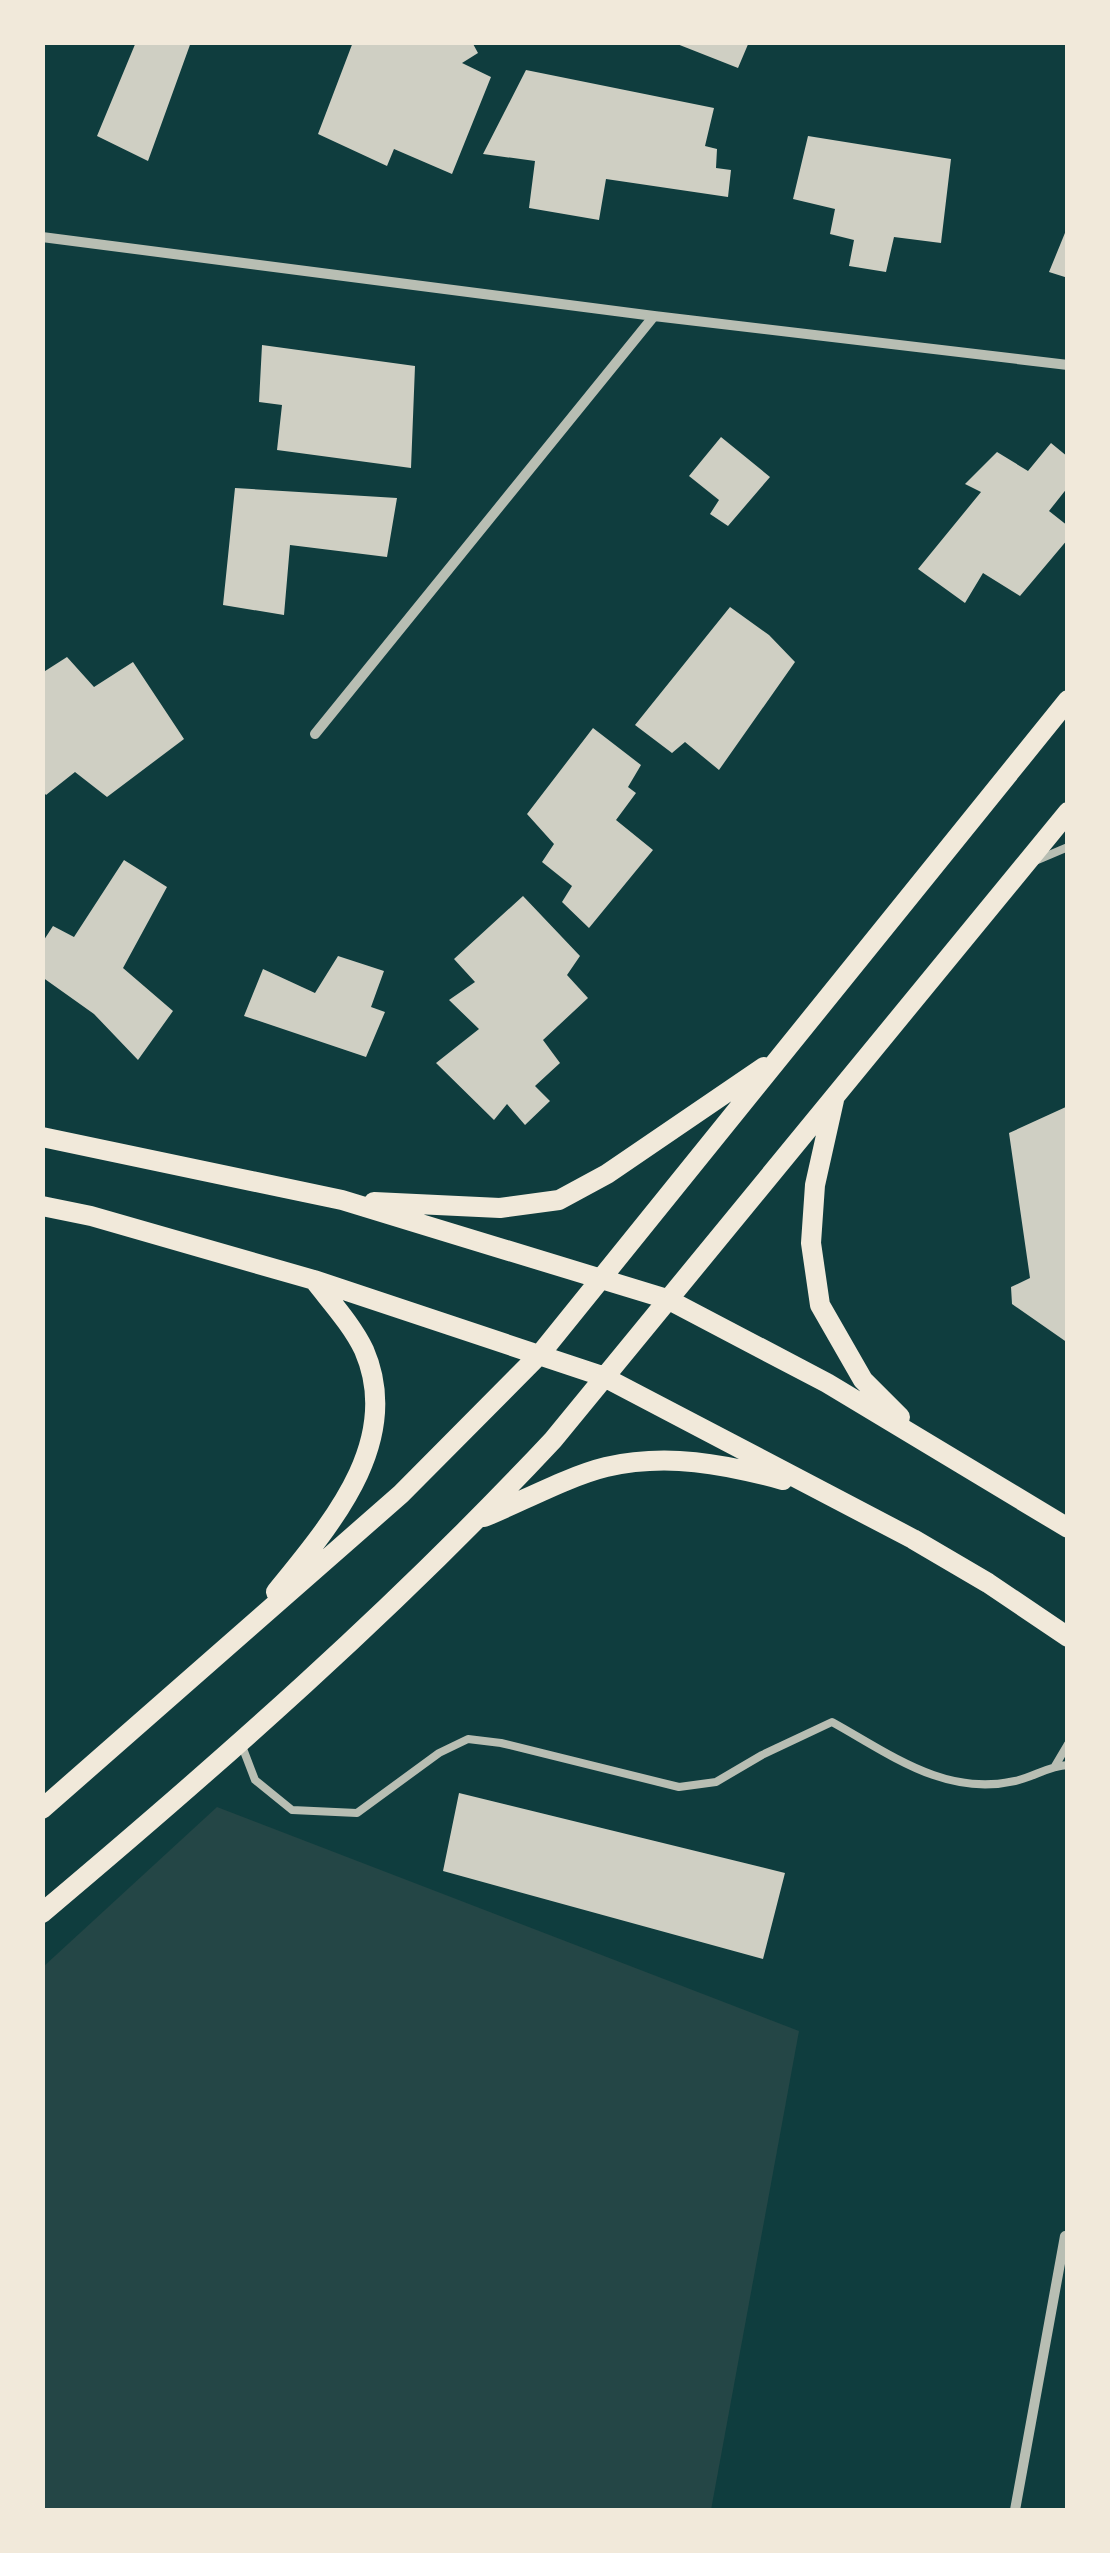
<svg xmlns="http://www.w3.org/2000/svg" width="1110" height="2553" viewBox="0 0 1110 2553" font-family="'Titillium Web',sans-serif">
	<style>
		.green { fill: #244646 }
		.building { fill: #cfcfc3 }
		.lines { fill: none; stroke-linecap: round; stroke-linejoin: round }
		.service { stroke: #b8beb3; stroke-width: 8 }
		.minor { stroke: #b8beb3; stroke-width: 10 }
		.secondary { stroke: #f1e9da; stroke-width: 20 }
	</style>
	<rect width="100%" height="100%" fill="#0f3d3e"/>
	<path class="green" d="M217 1807 799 2031 711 2510H43V1967Z"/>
	<path class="building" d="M136 42H191L148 161 97 136Z
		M353 42H472L478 53 462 63 491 77 452 174 394 149 387 166 318 134Z
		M672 42H749L738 68Z
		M526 70 714 108 705 146 717 149 716 168 731 170 728 197 606 179 599 220 529 208 535 161 483 154Z
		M808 136 951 159 941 243 894 237 886 272 849 266 854 240 830 234 835 209 793 199Z
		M1067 228H1068V278L1049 272Z
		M262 345 415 366 411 468 277 450 282 405 259 402Z
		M721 437 770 477 728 526 710 514 719 500 689 476Z
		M1051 443 1068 457V487L1049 511 1068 526V539L1020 596 983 573 965 603 918 569 981 492 965 484 997 452 1028 471Z
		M235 488 397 498 387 557 290 545 284 615 223 605Z
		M730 607 769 635 795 662 719 770 685 742 672 753 635 725Z
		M67 657 94 687 133 662 184 739 107 797 75 772 46 795 42 790V673Z
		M593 728 641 765 628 787 636 793 616 820 653 850 589 928 562 902 572 886 542 862 554 844 527 814Z
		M124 860 167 887 123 968 173 1011 138 1060 94 1014 42 977V943L53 926 74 937Z
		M523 896 580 956 567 975 588 998 543 1040 560 1063 535 1086 550 1101 525 1125 507 1104 494 1120 436 1063 479 1029 449 1000 475 982 454 959Z
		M338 956 384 971 371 1007 385 1012 366 1057 244 1016 263 969 315 993Z
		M1068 1106V1343L1012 1304 1011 1287 1030 1278 1009 1133Z
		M459 1793 785 1873 763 1959 443 1871Z"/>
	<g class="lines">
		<path class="service" d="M1035 861 1068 847
			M242 1746 255 1780 292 1810 357 1813 439 1753 468 1739 501 1743 679 1787 716 1782 762 1755 832 1722C890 1754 945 1797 1015 1781 1034 1777 1048 1766 1068 1765
			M1055 1766 1068 1744"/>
		<path class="minor" d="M42 237 654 316 1068 365
			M315 734 654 316
			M1015 2510 1065 2236"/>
		<path class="secondary" d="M834 1100 815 1185 811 1243 820 1305 863 1380 900 1417
			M42 1137 342 1200 667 1299 827 1383 1068 1528
			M374 1202 500 1208 559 1200 607 1174 764 1067
			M42 1206 91 1216 314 1280 602 1376 913 1539 988 1583 1068 1637
			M484 1517C521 1502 569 1476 606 1467 667 1453 724 1464 783 1480
			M276 1592C330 1525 404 1442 364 1350 352 1325 331 1302 314 1280
			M42 1809 401 1494 541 1353 1068 700
			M42 1913C219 1764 394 1610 553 1440L1068 812"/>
	</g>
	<rect width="1110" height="2553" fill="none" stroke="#f1e9da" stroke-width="90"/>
</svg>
